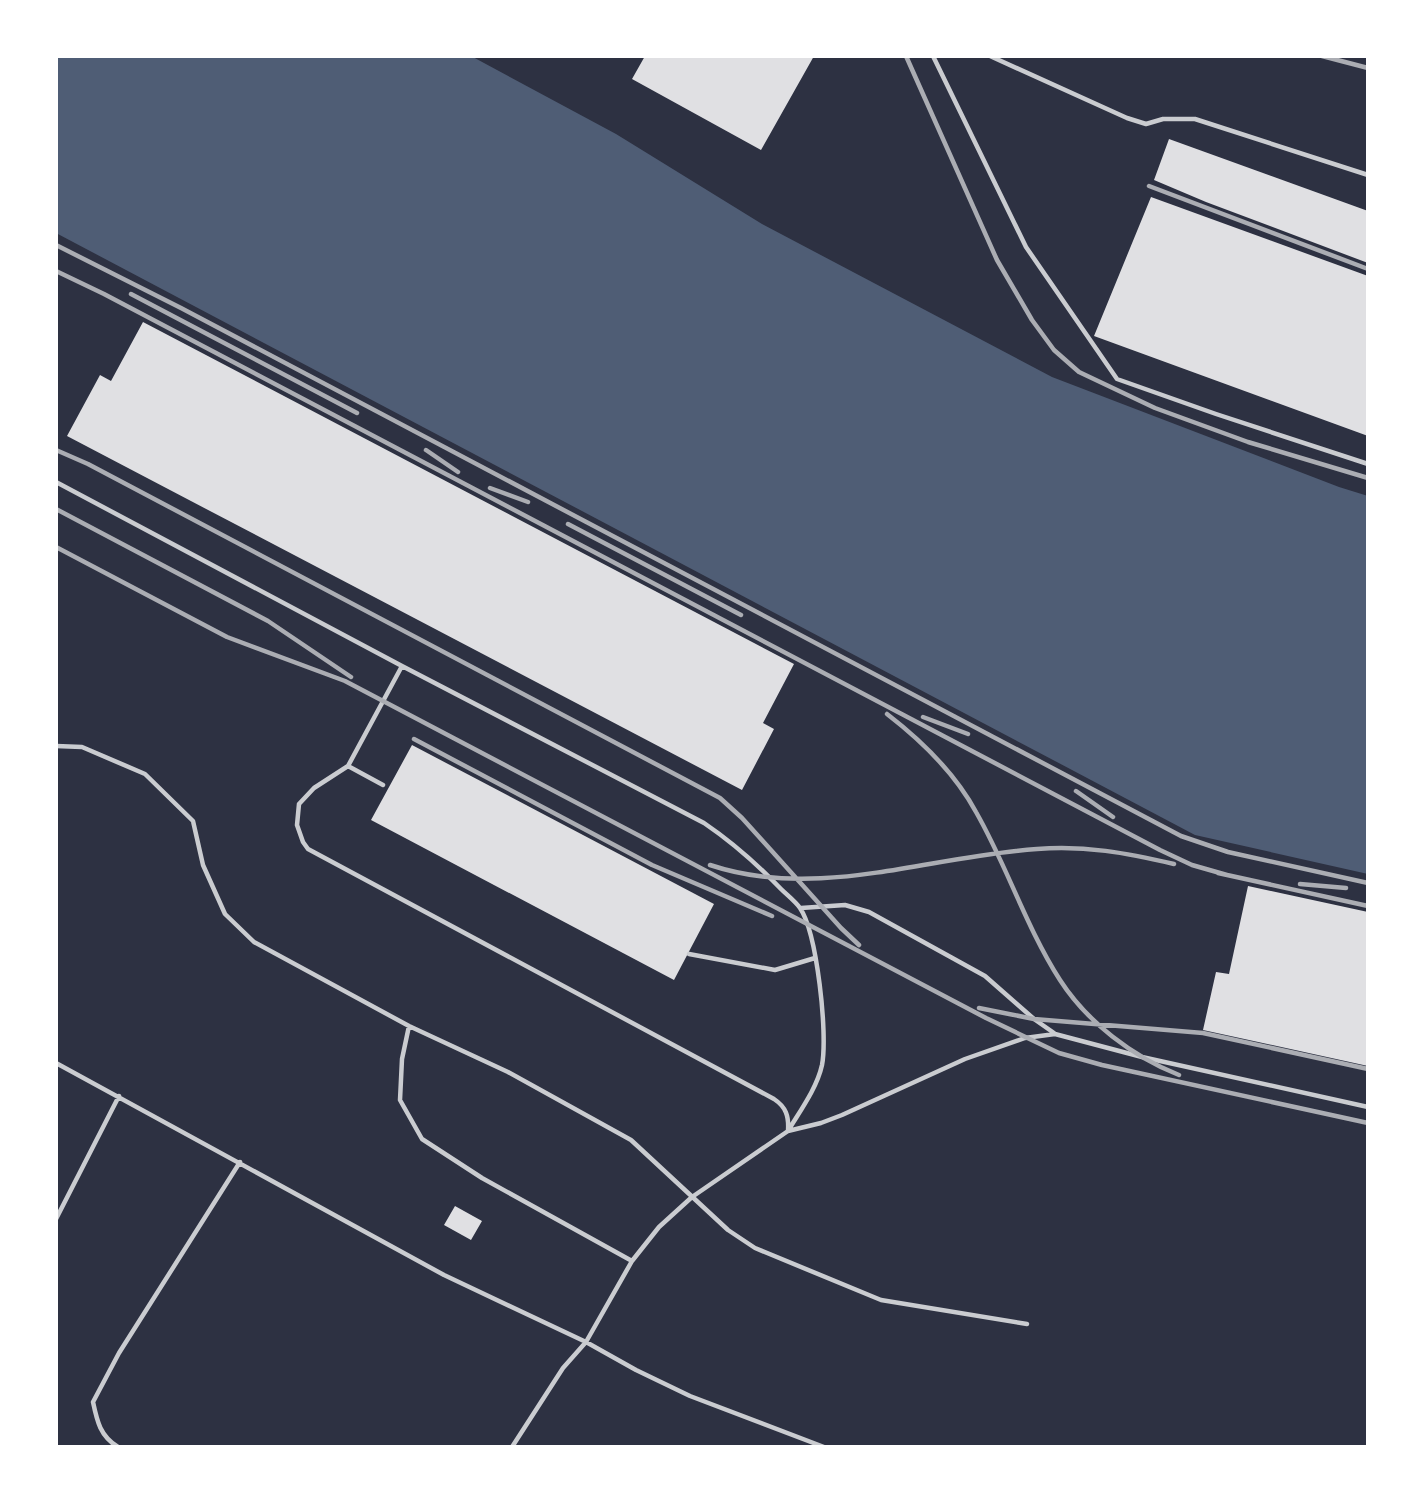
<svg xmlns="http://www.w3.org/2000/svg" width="1424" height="1503" viewBox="0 0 1424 1503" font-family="Manrope,sans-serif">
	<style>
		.water { fill: #4f5d75 }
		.building { fill: #e0e0e3 }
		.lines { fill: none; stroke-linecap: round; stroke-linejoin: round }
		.service { stroke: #caccd0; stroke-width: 4.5 }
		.rail { stroke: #abadb3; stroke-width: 4.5 }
	</style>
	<rect width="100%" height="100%" fill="#2d3142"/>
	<path class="water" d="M56 56H471L616 134 762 224 1052 377 1339 487 1368 496V874L1195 835 56 233Z"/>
	<path class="building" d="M645 56H814L761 150 632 79Z
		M1169 139 1368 211V263L1206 202 1154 180Z
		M1151 197 1368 276V436L1094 336Z
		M143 322 794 664 763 723 774 729 742 790 67 436 100 375 111 381Z
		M412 745 714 904 674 980 371 820Z
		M1248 886 1368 912V1066L1203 1030 1216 972 1229 974Z
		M455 1206 482 1221 471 1240 444 1225Z"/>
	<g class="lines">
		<path class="service" d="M933 56 1026 247 1117 379 1216 414 1368 464
			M990 56 1127 118 1146 124 1163 119H1195L1368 175
			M56 482 402 666 704 823C732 842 757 864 781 889 787 895 795 901 800 908 817 933 828 1034 822 1065 817 1088 800 1111 788 1131
			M402 666 348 766 314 788 299 804 297 825 303 842 308 849 774 1099C786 1107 789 1116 788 1131
			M56 746 82 747 145 774 193 821 203 865 225 914 254 942 409 1026 508 1072 631 1140 728 1230 755 1248 881 1300 1027 1324
			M348 766 383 785
			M801 908 845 905 869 912 985 976 1034 1019 1054 1033
			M689 954 775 970 815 958
			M409 1026 402 1059 400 1100 422 1139 482 1178 632 1261
			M56 1063 444 1275 586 1342 636 1370 690 1396 824 1447
			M56 1219 119 1096
			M118 1447C100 1436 97 1421 93 1402L119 1353 240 1162
			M512 1447 563 1368 586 1342 632 1261 659 1227 692 1197 788 1131 821 1123 842 1115 965 1059 1025 1038 1055 1034 1142 1057 1368 1107"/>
		<path class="rail" d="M906 56 997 260 1032 320 1054 350 1079 372 1155 408 1248 442 1368 478
			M1322 56 1368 68
			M1149 186 1368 269
			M56 245 181 308 1181 836 1228 852 1368 883
			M56 271 104 294 1160 850 1192 865 1227 875
			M131 294 357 413
			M56 450 88 464 720 798 742 818 841 928 859 945
			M426 450 458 472
			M490 488 528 502
			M56 509 268 621 351 677
			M568 524 741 615
			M56 547 227 637 345 681 986 1018 1059 1053 1102 1065 1368 1123
			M887 714C922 741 955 773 976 812 1007 866 1026 927 1060 980 1087 1022 1133 1057 1179 1075
			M923 717 968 734
			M414 739 652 865 772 916
			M1076 791 1113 817
			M710 865C818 901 928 856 1037 849 1084 845 1127 853 1174 864
			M1218 873 1368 906
			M1300 884 1346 888
			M979 1008 1034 1019 1203 1033 1368 1069"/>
	</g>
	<rect width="1424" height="1503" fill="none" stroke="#ffffff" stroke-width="116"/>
</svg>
